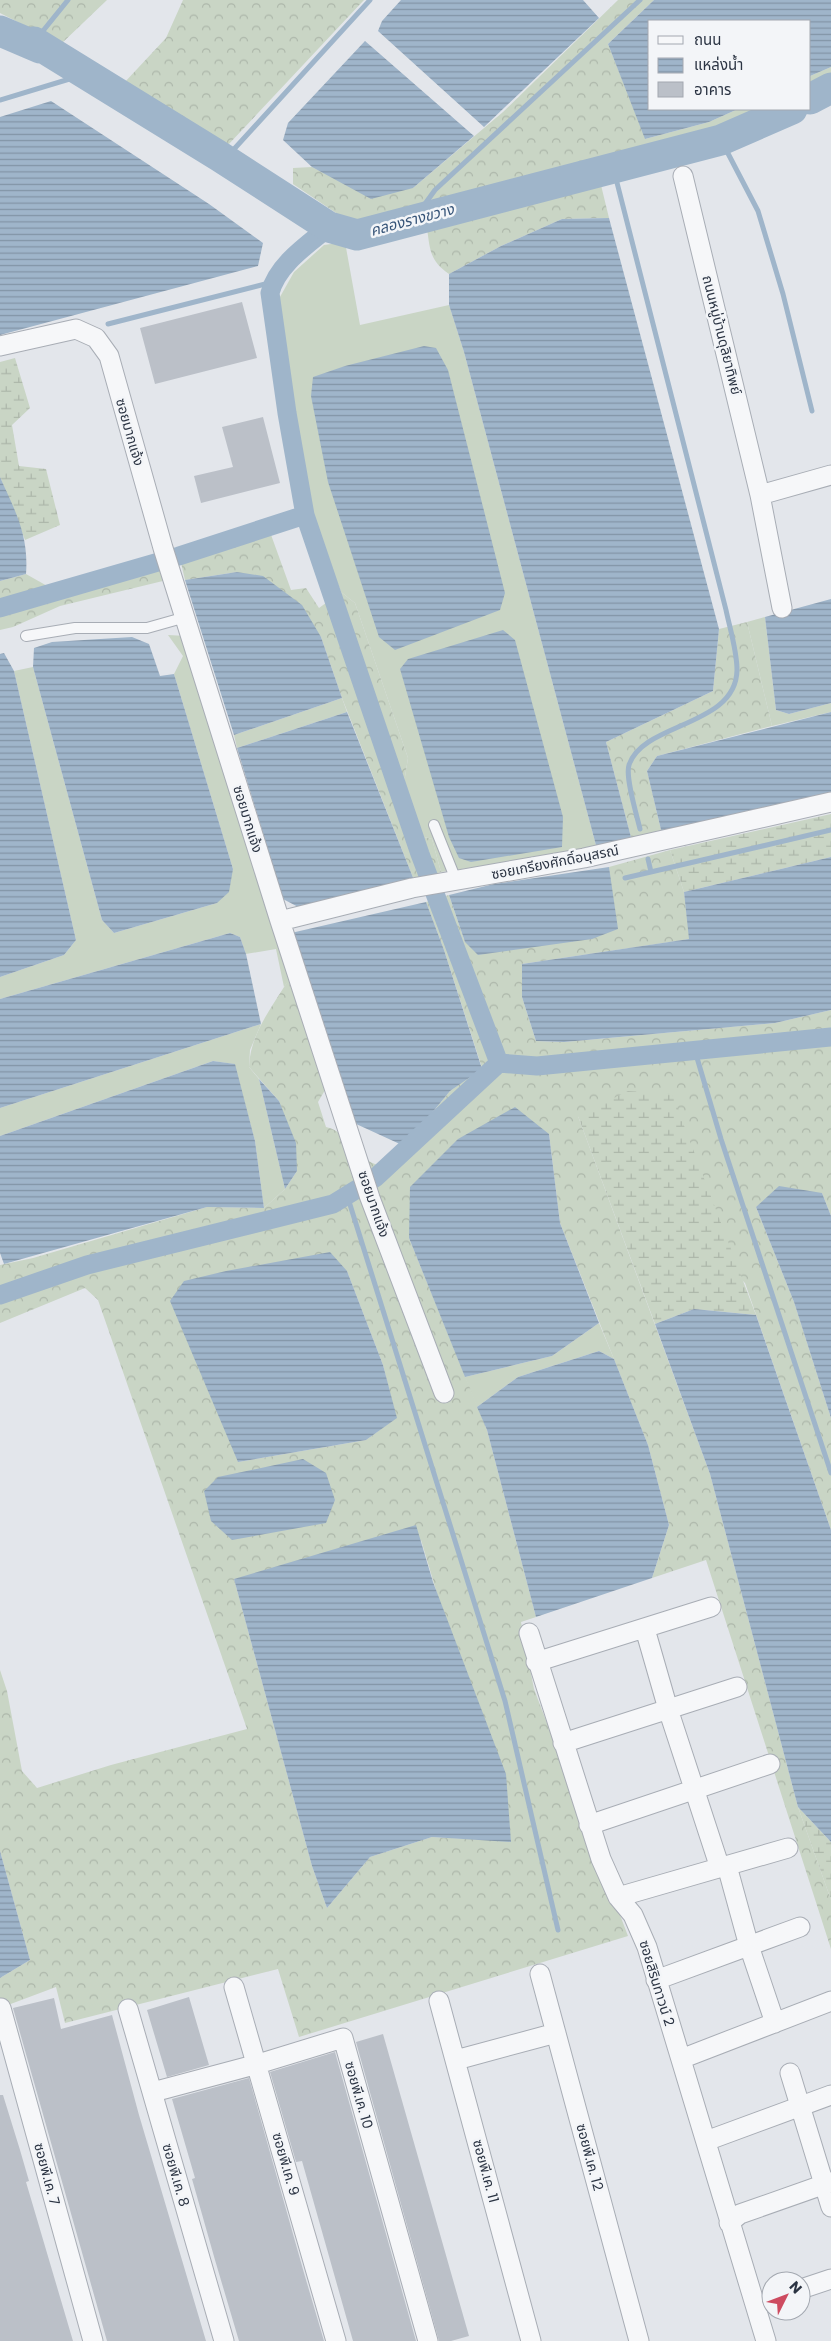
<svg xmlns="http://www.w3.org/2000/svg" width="831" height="2341" viewBox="0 0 831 2341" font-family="Poppins,'Noto Sans Thai',sans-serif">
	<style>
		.grass { fill: #c9d5c5 }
		.forest { fill: url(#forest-crowns); fill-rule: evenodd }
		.wetland { fill: url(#wetland-marsh) }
		.water { fill: url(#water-rules) }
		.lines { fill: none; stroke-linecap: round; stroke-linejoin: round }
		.stream { stroke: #9fb5ca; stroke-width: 5 }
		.canal { stroke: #9fb5ca; stroke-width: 19 }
		.river { stroke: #9fb5ca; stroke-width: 31 }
		.building { fill: #bbc0c8 }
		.service-casing { stroke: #a8adb5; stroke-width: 12 }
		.minor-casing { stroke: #a8adb5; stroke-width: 21 }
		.service { stroke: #f6f7f9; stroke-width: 10 }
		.minor { stroke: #f6f7f9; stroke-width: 19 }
		.labels { text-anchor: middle; stroke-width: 5; stroke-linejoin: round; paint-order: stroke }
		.street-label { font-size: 14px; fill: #2b3443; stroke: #f3f5f8 }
		.water-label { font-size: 15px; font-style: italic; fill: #355377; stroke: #f3f5f8 }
	</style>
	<defs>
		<pattern id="forest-crowns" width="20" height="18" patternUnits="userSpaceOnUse" patternTransform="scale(1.25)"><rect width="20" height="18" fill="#c9d5c5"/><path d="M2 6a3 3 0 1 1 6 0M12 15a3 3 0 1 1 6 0" fill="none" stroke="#adb7aa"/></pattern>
		<pattern id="wetland-marsh" width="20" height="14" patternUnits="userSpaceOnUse" patternTransform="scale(1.25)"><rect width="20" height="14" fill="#c9d5c5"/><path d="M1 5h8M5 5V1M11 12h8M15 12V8" fill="none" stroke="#adb7aa"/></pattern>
		<pattern id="water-rules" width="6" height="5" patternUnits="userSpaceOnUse" patternTransform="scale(1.25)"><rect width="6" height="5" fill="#9fb5ca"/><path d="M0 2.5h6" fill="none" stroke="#8294a6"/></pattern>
	</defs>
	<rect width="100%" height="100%" fill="#e3e6eb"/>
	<path class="grass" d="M831 67V82L810 92V76Z
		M738 109H773L743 123 651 152 645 139 709 122Z
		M345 242 360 325 449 305 464 352 597 849 441 872 432 839 420 836 404 783 408 758 355 603 341 592 305 498 287 398 276 304 294 272 324 245Z
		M765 617 776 710 789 714 831 703V712L772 726 747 622Z
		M168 635 186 636 289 980 284 987 276 949 246 954 240 937 230 933 0 999V977L64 955 76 940 14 671 33 667 102 920 114 933 217 903 233 869 174 674 183 656Z
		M342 698 347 712 237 748 234 735Z
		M261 1024 250 1050 249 1067 259 1079 285 1189 264 1208 255 1141 234 1064 213 1061 0 1136V1108Z
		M599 1323 614 1359 599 1351 518 1377 477 1407 465 1377 552 1356Z"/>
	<path class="forest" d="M0 0H107L61 44 0 13Z
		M183 0H364L228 145 124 83 166 38Z
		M618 0H654L608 44 651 152 384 223 342 217 293 184V168L312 167 326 174 413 188 503 112Z
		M600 181 609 218 562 219 501 246 449 274C430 261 430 250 427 228Z
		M270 532 291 590 306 588 319 608 341 592 355 603 408 758 404 783 420 836 432 839 441 872 414 880 342 698 321 637 237 572 185 580 178 550Z
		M156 558 167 580 60 606 13 627 0 630V581L26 574 49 587Z
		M747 622 772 726 657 756 647 771 662 834 632 841 606 742 713 691 719 629Z
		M670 850 684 892 690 939 522 964V997L536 1041 564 1042 775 1023 831 1010V1216L822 1193 756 1207 794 1302 831 1418V1530L745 1283 578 1116 710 1474 798 1807 831 1900V1949L706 1560 652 1578 669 1525 648 1445 560 1223 549 1134 409 1238 487 1430 536 1617 521 1622 534 1689 628 1936 299 2037 278 1969 65 2023 56 1987 0 2008V1978L30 1960 0 1851V1670L7 1691 22 1771 37 1788 111 1765 247 1729 98 1300 85 1288 0 1323V1265L33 1258 207 1207 264 1208 285 1189 297 1171 279 1101 249 1067C250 1034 272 1007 289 979L328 1085 318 1102 326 1127C352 1133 357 1161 379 1165L417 1131 450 1091 482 1068 444 950 426 902 449 895 465 942 610 881 609 867ZM347 1271 383 1365 396 1418 366 1440 238 1462ZM421 1540 511 1841 432 1837 370 1857 327 1908 312 1866 234 1579Z"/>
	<path class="wetland" d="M15 358 30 408 12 425 19 466 46 469 60 525 25 540 0 477V362Z
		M831 814V857L684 892 670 850Z
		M628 1091 672 1094 756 1315 694 1309 655 1324 578 1116Z
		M798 1807 831 1842V1900Z"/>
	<path class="water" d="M401 0H583L599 18 484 127 378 31 382 21Z
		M654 0H831V67L810 76V21H650V109H738L709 122 645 139 608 44Z
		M365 41 474 136 413 188 371 199 312 167 283 140 288 123Z
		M51 101 209 204 263 243 258 266 0 335V117Z
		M609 218 719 629 713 691 606 742 632 841 597 849 464 352 449 305V274L501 246 562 219Z
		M424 346 436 348 448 370 505 593 500 610 395 650 379 637 328 482 311 396 313 377 345 366Z
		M0 477C15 511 29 535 26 574L0 581Z
		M237 572 263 576 302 605 321 637 342 698 234 735 185 580Z
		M831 599V703L789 714 776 710 765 617Z
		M503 630 515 640 563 817 562 847 471 862 459 858 449 837 400 669 408 659Z
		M132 637 149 644 160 676 174 674 233 869 229 892 217 903 114 933 102 920 33 667 34 648 52 642Z
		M4 653 14 671 76 940 64 955 0 977V654Z
		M347 712 414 880 302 909 283 899 237 748Z
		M831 712V794L662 834 647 771 657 756Z
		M831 857V1010L775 1023 564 1042 536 1041 522 997V964L689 939 684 892Z
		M609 867 618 929 592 939 478 955 465 942 449 895 494 884Z
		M426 902 444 950 482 1069 450 1091 417 1131 402 1145 354 1123 291 933Z
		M230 933 240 937 246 954 261 1024 0 1108V999Z
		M213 1061 235 1064 255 1141 264 1208 207 1207 4 1264 0 1253V1136Z
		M259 1079 279 1101 296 1143 297 1171 285 1189Z
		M515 1107 549 1134 560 1223 599 1323 552 1356 465 1377 409 1238 410 1187 458 1139Z
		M779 1186 822 1193 831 1216V1418L794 1302 756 1207Z
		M330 1252 347 1271 383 1365 397 1418 366 1440 238 1462 170 1301 184 1281 226 1271Z
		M694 1309 756 1315 831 1530V1842L798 1807 710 1474 655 1324Z
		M599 1351 614 1359 648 1445 669 1525 652 1578 536 1617 487 1430 477 1407 518 1377Z
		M303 1459 326 1473 335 1500 326 1523 232 1540 211 1521 204 1491 218 1477Z
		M416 1525 433 1582 506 1774 511 1842 432 1837 370 1857 327 1908 312 1866 234 1579Z
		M0 1851 30 1960 0 1978Z"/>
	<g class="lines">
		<path class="stream" d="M34 42 68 0
			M0 100 86 74
			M721 140 758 211 783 294 812 411
			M225 159 370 0
			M613 167 726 610C730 629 737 651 737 670 736 727 643 722 629 765 625 777 637 816 640 829
			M414 219 435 190 640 0
			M108 324 273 282
			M648 859 651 872
			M625 878 831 830
			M695 1051 721 1139 831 1473
			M347 1195 505 1701 558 1930"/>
		<path class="canal" d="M329 227C307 245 277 265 270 293L287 413 305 515 420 854 499 1063 537 1066 831 1037
			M0 608 179 556 305 515
			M0 1295 87 1265 333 1204 375 1178 499 1063"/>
		<path class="river" d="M0 31 40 48 34 42 219 156 329 227 357 235 721 140 792 109
			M810 99 831 88"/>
	</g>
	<path class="building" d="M242 302 257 358 155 384 140 328Z
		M263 417 280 483 201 503 194 476 233 467 222 427Z
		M189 1997 209 2065 167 2077 147 2010Z
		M54 1998 61 2029 112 2015 139 2115 206 2341H107L13 2008Z
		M383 2034 469 2336 451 2341H439L356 2042Z
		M335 2052 416 2341H353L302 2161 296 2162 270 2072Z
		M249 2078 304 2273 324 2341H239L215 2260 192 2179 195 2178 172 2099Z
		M0 2095H3L20 2150 29 2181 26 2182 73 2341H0Z"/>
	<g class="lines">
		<defs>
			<path id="service" d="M26 636 75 628H147L186 617
				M434 825 456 880"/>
			<path id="minor" d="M683 176 760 495 782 608
				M0 346 76 329 96 338 109 356 163 548 280 921 370 1198 444 1393
				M760 495 831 475
				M280 921 412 888 584 858 831 802
				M645 1629 668 1709 720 1868
				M529 1633 601 1859 618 1897 633 1915 647 1947 766 2341
				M536 1662 711 1607
				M563 1743 737 1687
				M589 1825 770 1764
				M727 1866 749 1946 775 2023
				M618 1897 788 1848
				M540 1974 639 2341
				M656 1980 800 1927
				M234 1987 336 2341
				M439 2001 531 2341
				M1 2008 93 2341
				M128 2009 224 2341
				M681 2059 831 2001
				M456 2060 556 2033
				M790 2073 831 2207
				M153 2092 258 2064 343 2038 428 2341
				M706 2141 831 2095
				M729 2223 740 2214 831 2182
				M801 2289 831 2279"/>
		</defs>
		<use href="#service" class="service-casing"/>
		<use href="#minor" class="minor-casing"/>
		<use href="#service" class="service"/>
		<use href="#minor" class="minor"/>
	</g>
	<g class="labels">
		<g class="street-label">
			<text transform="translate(722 335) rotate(76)" y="5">ถนนหมู่บ้านดุลิยาทิพย์</text>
			<text transform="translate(130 432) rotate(74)" y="5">ซอยมากแจ้ง</text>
			<text transform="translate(248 819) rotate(73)" y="5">ซอยมากแจ้ง</text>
			<text transform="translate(555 862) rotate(-11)" y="5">ซอยเกรียงศักดิ์อนุสรณ์</text>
			<text transform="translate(374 1204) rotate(71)" y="5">ซอยมากแจ้ง</text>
			<text transform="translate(657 1983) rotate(73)" y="5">ซอยสิรินทาวน์ 2</text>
			<text transform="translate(359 2095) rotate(74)" y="5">ซอยพี.เค. 10</text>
			<text transform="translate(590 2157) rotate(75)" y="5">ซอยพี.เค. 12</text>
			<text transform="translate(286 2164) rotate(74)" y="5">ซอยพี.เค. 9</text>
			<text transform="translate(486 2171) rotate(75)" y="5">ซอยพี.เค. 11</text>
			<text transform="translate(47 2174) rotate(75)" y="5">ซอยพี.เค. 7</text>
			<text transform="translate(176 2175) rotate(74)" y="5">ซอยพี.เค. 8</text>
		</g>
		<g class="water-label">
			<text transform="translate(412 220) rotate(-15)" y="5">คลองรางขวาง</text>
		</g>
	</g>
	<rect x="648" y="20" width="162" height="90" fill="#f3f5f8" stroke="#a3a8b0"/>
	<rect x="658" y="36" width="25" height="8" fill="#f6f7f9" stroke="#a3a8b0"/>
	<text x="694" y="45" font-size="15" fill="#2b3443">ถนน</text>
	<rect x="658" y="58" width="25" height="15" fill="url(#water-rules)" stroke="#a3a8b0"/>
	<text x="694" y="70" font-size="15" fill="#2b3443">แหล่งน้ำ</text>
	<rect x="658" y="82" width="25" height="15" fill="#bbc0c8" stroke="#a3a8b0"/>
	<text x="694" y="95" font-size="15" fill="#2b3443">อาคาร</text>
	<g transform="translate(786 2296) rotate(48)"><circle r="24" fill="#f3f5f8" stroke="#a3a8b0"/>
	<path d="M0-4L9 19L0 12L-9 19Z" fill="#cd4b60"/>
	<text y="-8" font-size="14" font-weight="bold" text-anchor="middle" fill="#2b3443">N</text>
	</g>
</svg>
